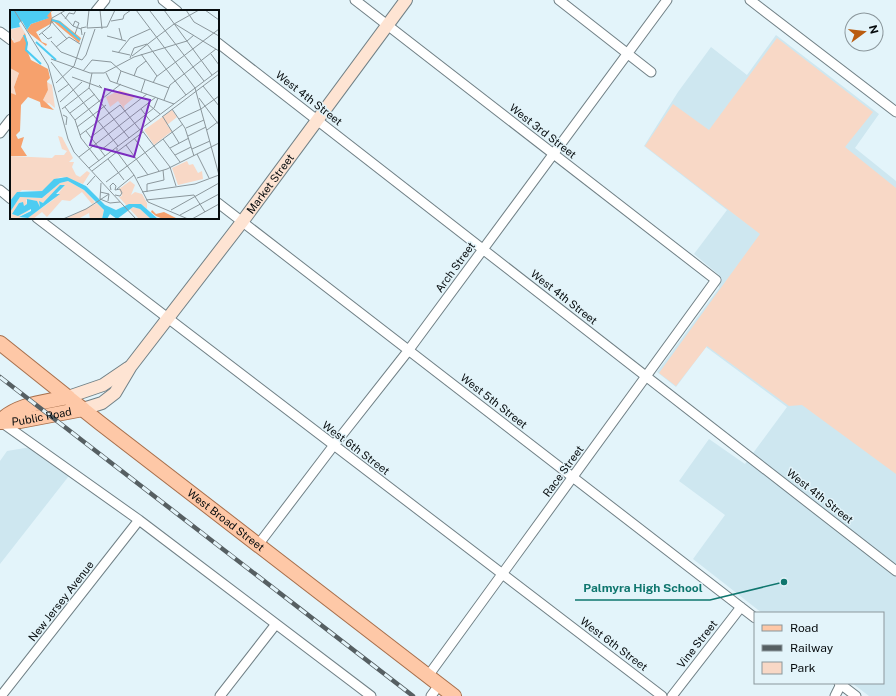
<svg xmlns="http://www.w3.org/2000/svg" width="896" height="696" viewBox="0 0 896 696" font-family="'Public Sans',sans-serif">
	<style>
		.built { fill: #cee7f0 }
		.green { fill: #f8d8c6 }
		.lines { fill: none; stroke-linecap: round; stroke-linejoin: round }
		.street-casing { stroke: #718086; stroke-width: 11 }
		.secondary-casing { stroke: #718086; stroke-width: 14 }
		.primary-casing { stroke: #a76f4c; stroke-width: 16 }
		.street { stroke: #fff; stroke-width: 9 }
		.secondary { stroke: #fee4d3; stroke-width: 12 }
		.primary { stroke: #fec8a7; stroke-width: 14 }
		.rail-casing { stroke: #565f62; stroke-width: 4.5 }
		.rail { stroke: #e3f4fa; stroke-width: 3; stroke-dasharray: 9; stroke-linecap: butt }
		.labels { text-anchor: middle; stroke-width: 3; stroke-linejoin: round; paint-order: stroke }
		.street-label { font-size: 11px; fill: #070c0e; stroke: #e3f4fa }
		.inset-river { fill: none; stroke: #4dccf2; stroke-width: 2 }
		.inset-road { fill: none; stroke: #8b979c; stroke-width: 1 }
		.view { fill: #7b2cbf; fill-opacity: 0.15; stroke: #7b2cbf; stroke-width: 2 }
		.inset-edge { fill: none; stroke: #070c0e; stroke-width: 2 }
		.leader { fill: none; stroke: #0f766e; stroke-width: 1.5 }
		.callout-dot { fill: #0f766e; stroke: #e3f4fa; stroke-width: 1.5 }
		.callout-label { font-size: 12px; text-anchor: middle; font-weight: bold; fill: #0f766e; stroke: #e3f4fa; stroke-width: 3; stroke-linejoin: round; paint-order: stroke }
	</style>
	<rect width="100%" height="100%" fill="#e3f4fa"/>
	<path class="built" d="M776 35 879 114 855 148 896 181V696H869L852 683H883V613H762L693 559 725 515 679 481 709 439 745 464 787 407 706 347 676 387 657 372 719 288V275L694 254 727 210 644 146 678 92 711 47 747 75Z
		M37 446 72 472 0 564V461L7 451Z"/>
	<path class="green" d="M777 38 873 112 845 147 896 188V474L802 405 789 406 707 346 676 386 659 373 760 234 645 146 673 104 709 130Z"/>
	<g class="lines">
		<defs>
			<path id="street" d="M163 0 177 11
				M355 0 716 280 428 676
				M559 0 651 72
				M750 0 896 112
				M96 11 105 0
				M0 32 11 40
				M218 43 896 571
				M0 133 11 119
				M0 190 11 199
				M218 203 755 618
				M37 218 662 696
				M1 422 139 520 371 696
				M258 545 334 445 408 351 667 0
				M839 683 856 696
				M1 696 139 520
				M220 696 276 624
				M431 696 439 685
				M672 696 741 607
				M835 696 841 684"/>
			<g id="secondary">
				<path d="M68 397 103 385 128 368"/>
				<path id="s1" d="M83 409 102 403 115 393 131 366 242 222 406 0"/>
			</g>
			<g id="primary">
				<path id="s2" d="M0 343 100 423 454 696"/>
				<path id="s3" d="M0 422 20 421 83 409"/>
				<path d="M0 422C15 404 47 402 68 397"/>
			</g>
		</defs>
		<use href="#street" class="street-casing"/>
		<use href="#secondary" class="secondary-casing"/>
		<use href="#primary" class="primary-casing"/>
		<use href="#street" class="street"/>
		<use href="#secondary" class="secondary"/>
		<use href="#primary" class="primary"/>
		<defs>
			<path id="rail" d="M0 377 413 696"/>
		</defs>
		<use href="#rail" class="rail-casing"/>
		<use href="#rail" class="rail"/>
	</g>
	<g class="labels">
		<g class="street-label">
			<text transform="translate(309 98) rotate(38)" y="4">West 4th Street</text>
			<text transform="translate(543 131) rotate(38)" y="4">West 3rd Street</text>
			<text dy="4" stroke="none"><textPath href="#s1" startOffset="297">Market Street</textPath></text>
			<text transform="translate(455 267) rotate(-54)" y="4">Arch Street</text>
			<text transform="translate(564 297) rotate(38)" y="4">West 4th Street</text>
			<text transform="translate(494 401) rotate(38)" y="4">West 5th Street</text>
			<text dy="4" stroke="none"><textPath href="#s3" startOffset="42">Public Road</textPath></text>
			<text transform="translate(356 448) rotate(37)" y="4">West 6th Street</text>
			<text transform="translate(563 471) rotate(-54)" y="4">Race Street</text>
			<text transform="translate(820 496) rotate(38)" y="4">West 4th Street</text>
			<text dy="4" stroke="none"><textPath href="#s2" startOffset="287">West Broad Street</textPath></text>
			<text transform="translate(61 601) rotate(-52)" y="4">New Jersey Avenue</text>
			<text transform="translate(614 644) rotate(37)" y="4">West 6th Street</text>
			<text transform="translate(697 644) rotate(-52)" y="4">Vine Street</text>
		</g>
	</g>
	<g transform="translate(10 10)">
		<rect width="209" height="209" fill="#e3f4fa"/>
		<path d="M9 13 15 23 14 27 11 33H0L4 29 1 28 0 20 10 17ZM0 58 9 63 4 77 6 86 1 83 0 85ZM37 72 42 75 45 98 39 93 36 94 33 90 38 80ZM110 80 126 86 114 96 115 100 108 91 100 97 96 87ZM162 100 167 107 157 115 162 121 144 135 134 120ZM48 126 52 127 63 148 59 152H64L62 157 66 165 70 167 77 161 80 163 73 174 52 167 48 168 32 181 12 180 0 191V146L42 148 45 145H54L57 141 52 139ZM177 151 179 155 183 154 188 163 192 161 193 169 168 175 162 158ZM58 171 74 180 85 192 82 194 72 182 60 191 52 190 37 207 32 202 23 209H16L43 190 55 175H52L33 193 29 191 30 197 26 191 16 190 17 194 14 196 12 192 9 193 2 205 21 200 10 206V209H0V202L10 187 32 188 50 173ZM120 171 125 175 121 185 125 182 132 184 137 193V199L131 194 117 196 109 187 112 186 109 179ZM87 193 94 200 92 209H80L79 203 68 209H55ZM123 197 130 199 141 209H129L119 198Z" fill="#f8d8c6"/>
		<path d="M42 0H44L41 2 42 9 50 11 71 28 69 33 44 12 26 22 32 32 37 34 36 36 19 23 17 20 21 14 38 8 36 6ZM15 23 18 34 16 38 21 50 38 59 40 68 37 71 38 80 33 90 44 100 31 97 30 92 18 87 11 95 10 121 6 125 8 129 14 127 11 137 17 146H0V85L1 83 6 85 4 77 9 63 0 58V26L4 33 10 31ZM142 200 146 204 154 202 168 209H153L146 206 141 202Z" fill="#f6a16d"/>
		<path d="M0 0H42L37 6 39 8 21 14 17 20 12 11 9 13 10 17 0 19ZM57 167 76 176 95 195 106 200 119 194H131L148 209H141L130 199 123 197 107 209 100 204 97 209H92L94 200 74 180 58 171 50 173 32 188 10 187 0 202V191L7 182 32 181 44 169ZM50 175H55L46 184H50L18 208 9 207 21 201V199L8 206 2 204 9 193 13 192 14 196 17 194V189L27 191 30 197 29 191 33 193Z" fill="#4dccf2"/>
		<path class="inset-river" d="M42 10 49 12 70 30M14 25 17 33 16 40 31 54M26 32 46 50"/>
		<path class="inset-road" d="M4 0 38 55 58 129 64 142 126 209M90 0 92 19M126 0 185 78M154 0 202 65M176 0 184 12 209 26M195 0 209 10M140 1 194 71M51 3 63 16 71 19M55 9 59 3 64 4 66 0M41 11 57 29M101 11 113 9 114 5 121 0M165 14 209 41M63 16 65 11 69 13 65 24M77 18 97 17 105 0M77 18 79 0M109 18 112 30M32 23 38 29 42 27M29 25 40 16 42 8 56 0M72 25 71 18 76 17M97 26 116 31M41 31 51 42 72 50 76 45 85 19M46 37 59 27 70 34M102 41 120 45M108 43 120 28 140 19M131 44 147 66M201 44 209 55M122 46 164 14 189 0M120 48 124 38 137 34 176 85M41 49 80 63H94L124 47 177 31 184 25M41 52 108 136M73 61 82 50 101 52 111 61 159 78M96 63 100 71 164 94M124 66 127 58 136 51M62 67 92 78 89 75M46 73 64 56 75 22M107 73 111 61M143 73 146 67 209 19M193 76 209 96M79 78 119 128M185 78 209 165M48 82 59 74M131 82 135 70M189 88 209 115M154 90 160 75 206 39M50 92 72 72M138 94 150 104M55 97 65 110 71 128 89 151M52 99 79 78 82 63M131 99 141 112M162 99 175 118 184 146M191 99 209 86M60 103 85 84M53 105 57 107 56 115M152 107 209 64M153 107 169 133M169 109 191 99M65 110 111 74M67 117 96 95M176 118 194 110M131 119 160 157 166 176M197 120 209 111M76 121 95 146M70 125 110 95 130 120M178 126 196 117M81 127 137 84M124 128 149 161M153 129 170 152M116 135 138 165M107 138V142L124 165 107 179M160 138 179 128M182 139 200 131M91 140 144 98 148 88M187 144 199 168M165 145 181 137M69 147 146 87M98 149 114 170M79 158 209 60M82 161 133 122M124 165 138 192 178 209M127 168 157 159 209 133M96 172 173 114M91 173 90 189 100 193 110 192M77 175 85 166M101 180 100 176 103 173 106 176 105 180M90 182 99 184 98 191M132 182 185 174 209 165M137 182V174L154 170 153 160M105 185 110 186 112 183 110 179 105 180M136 190 184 185 195 202M161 200 209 173M170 205 209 184M53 209 76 199 99 184M182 209 209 194"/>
		<path class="view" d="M95 79 140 90 124 147 80 135Z"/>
		<rect width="209" height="209" class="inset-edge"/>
	</g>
	<path class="leader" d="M784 582L710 600H575"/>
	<circle class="callout-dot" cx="784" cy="582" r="4"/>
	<g class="callout-label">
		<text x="643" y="592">Palmyra High School</text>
	</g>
	<rect x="754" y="612" width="130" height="72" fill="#e3f4fa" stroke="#8b979c"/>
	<rect x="762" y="625" width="20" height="6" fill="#fec8a7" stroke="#8b979c"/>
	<text x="790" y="632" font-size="12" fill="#070c0e">Road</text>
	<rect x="762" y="645" width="20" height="6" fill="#565f62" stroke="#8b979c"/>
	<text x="790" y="652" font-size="12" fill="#070c0e">Railway</text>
	<rect x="762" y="662" width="20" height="12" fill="#f8d8c6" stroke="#8b979c"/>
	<text x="790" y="672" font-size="12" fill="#070c0e">Park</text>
	<g transform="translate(864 32) rotate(75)"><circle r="19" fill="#e3f4fa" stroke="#8b979c"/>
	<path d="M0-3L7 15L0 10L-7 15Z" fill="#ba5c10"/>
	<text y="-6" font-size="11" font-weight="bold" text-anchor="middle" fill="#070c0e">N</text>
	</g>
</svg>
